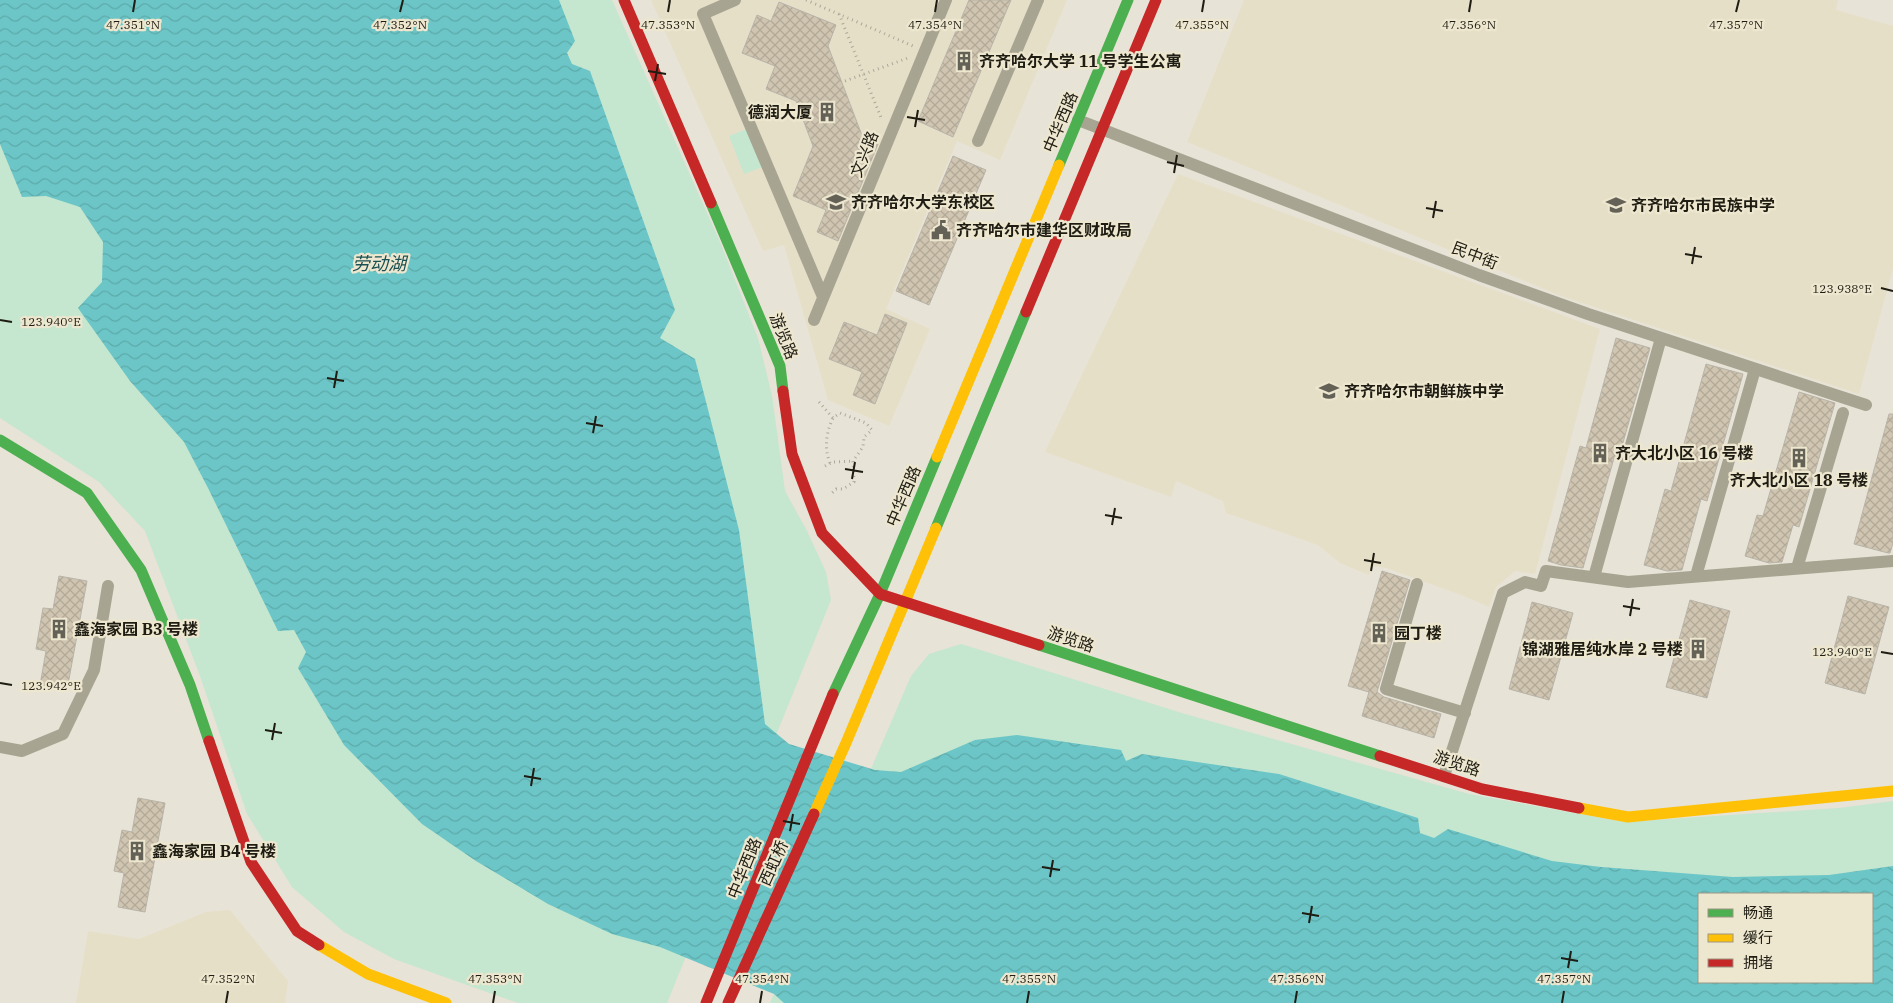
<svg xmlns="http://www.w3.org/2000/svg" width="1893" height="1003" viewBox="0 0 1893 1003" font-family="'IBM Plex Serif','Noto Sans SC',serif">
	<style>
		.built { fill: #e6dfc8 }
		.green { fill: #c5e6cf; fill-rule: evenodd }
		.water { fill: url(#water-waves); fill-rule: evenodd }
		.building { fill: url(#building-cross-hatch); stroke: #b8b4aa }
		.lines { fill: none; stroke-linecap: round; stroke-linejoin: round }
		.path { stroke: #aba89a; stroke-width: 3; stroke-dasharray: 1 4; stroke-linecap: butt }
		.street { stroke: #a8a492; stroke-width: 12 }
		.fast { stroke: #4caf50; stroke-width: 11 }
		.slow { stroke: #ffc107; stroke-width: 11 }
		.jam { stroke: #c62828; stroke-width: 11 }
		.ticks { fill: none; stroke: #1e1c13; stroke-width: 2 }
		.labels { text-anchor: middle; stroke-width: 4.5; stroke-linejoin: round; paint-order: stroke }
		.poi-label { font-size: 16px; font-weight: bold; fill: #1e1c13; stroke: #eee7cf; text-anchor: start }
		.street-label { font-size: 16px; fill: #1e1c13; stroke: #eee7cf }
		.water-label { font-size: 18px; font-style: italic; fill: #1a5053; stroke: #eee7cf }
		.ticks-label { font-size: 12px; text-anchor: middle; fill: #1e1c13; stroke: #eee7cf; stroke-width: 4.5; stroke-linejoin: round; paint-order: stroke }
	</style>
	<defs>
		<pattern id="water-waves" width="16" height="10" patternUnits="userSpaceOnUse" patternTransform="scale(1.25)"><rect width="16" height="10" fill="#6cc6c7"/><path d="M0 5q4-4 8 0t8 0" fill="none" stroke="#5daaaa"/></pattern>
		<pattern id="building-cross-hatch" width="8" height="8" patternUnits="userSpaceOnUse" patternTransform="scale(1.25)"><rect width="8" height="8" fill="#d0c5b1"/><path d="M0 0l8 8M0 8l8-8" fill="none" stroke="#b2a997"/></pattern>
	</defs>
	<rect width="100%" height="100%" fill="#e7e3d6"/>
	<path class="built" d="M651 0H1067L1000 160 957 141 886 309 930 329 889 426 828 400 784 245 763 251Z
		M1244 0H1838L1836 10 1893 26V268L1859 394 1561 296 1187 142Z
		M1178 174 1600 329 1535 574 1515 571 1496 587 1489 607 1464 596 1386 568 1373 566 1369 575 1340 563 1318 545 1226 513 1223 501 1176 481 1171 497 1045 452Z
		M230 910 288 981 285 1003H76L88 931 139 939 206 912Z"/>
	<path class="green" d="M0 0H612L720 242 758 338 772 396 785 491 807 531 826 572 831 600 667 1003H518L394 959 344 932 292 887 247 814 200 676 145 531 99 482 0 418Z
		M749 128 765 166 744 174 729 136Z
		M961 644 1185 714 1469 794 1624 822 1839 808 1893 801V1003H770L911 676 929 654ZM1699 894H1872V982H1699Z"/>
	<path class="water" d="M0 0H559L575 41 567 53 572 64 590 71 675 310 660 338 695 359 739 530 765 724 789 744 875 770 901 772 975 740 1017 735 1121 750 1126 761 1142 754 1279 774 1418 818 1420 833 1434 838 1448 829 1552 861 1601 867 1733 877 1829 875 1893 866V1003H784L774 994 660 947 612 934 548 904 476 861 422 824 344 745 298 668 306 652 294 630 278 631 208 488 184 442 130 381 78 308 102 282 103 242 80 207 46 196 22 197 0 144ZM1699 894H1872V982H1699Z"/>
	<path class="building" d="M969 0H1011L953 137 918 121Z
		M779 2 836 25 828 46 863 138 878 144 838 241 817 232 826 210 793 196 813 146 796 101 766 89 775 66 742 53 757 15 771 21Z
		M953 156 986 170 929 305 896 291Z
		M885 314 907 323 875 404 853 395 862 372 829 359 844 322 877 335Z
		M1616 338 1650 348 1618 460 1614 458 1583 568 1561 565 1548 561 1580 446 1586 448Z
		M1706 364 1743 374 1707 501 1701 499 1682 570 1667 571 1644 565 1665 489 1671 491Z
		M1799 392 1835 403 1799 527 1793 525 1782 562 1769 563 1745 556 1757 515 1763 516Z
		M1889 414H1893V543L1890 553H1888L1854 544Z
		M1382 571 1410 580 1377 692 1384 697 1441 714 1434 738 1362 716 1369 692 1348 686Z
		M59 576 87 581 67 690 40 685 46 651 36 649 43 608 53 609Z
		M1848 596 1889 607 1865 694 1825 683Z
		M1690 600 1730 611 1707 698 1666 687Z
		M1532 602 1573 613 1549 700 1509 689Z
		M138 798 165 803 145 912 118 907 124 873 114 871 122 830 132 832Z"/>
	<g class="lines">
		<path class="path" d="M806 0 913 46
			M839 14 882 120
			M845 81 908 58
			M819 402 833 418 840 413 866 423 872 430 864 437 863 447 853 461 854 482 843 489H836L832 493
			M830 463C824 448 826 433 833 418
			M825 466 833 462 853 461"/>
		<path class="street" d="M735 0 703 14 823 297
			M1078 120 1479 275 1588 314 1866 405
			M978 141 1038 0
			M814 320 946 0
			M1797 568 1843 413
			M1696 576 1755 369
			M1594 577 1661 338
			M1417 584 1386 689 1465 713
			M0 747 22 751 63 734 94 670 108 586
			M1444 776 1503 593 1525 582 1541 586 1546 571 1628 582 1893 561"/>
		<path class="fast" d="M1059 165 1128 0
			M711 203 780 366 783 391
			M0 440 87 493 141 570 190 685 209 741
			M936 528 1026 312
			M1039 645 1380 756
			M833 694 880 594 937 457"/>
		<path class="slow" d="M937 457 1059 165
			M1579 808 1628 817 1893 791
			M814 814 846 743 936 528
			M319 945 368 974 446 1003"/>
		<path class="jam" d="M624 0 711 203
			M1026 312 1156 0
			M783 391 792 454 822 533 880 594 1039 645
			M209 741 251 862 297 931 319 945
			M1380 756 1482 789 1579 808
			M706 1003 833 694
			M728 1003 814 814"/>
	</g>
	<path class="ticks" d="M133 12 135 0M400 12 403 0M668 12 670 0M935 12 937 0M1202 12 1204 0M1469 12 1471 0M1736 12 1739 0M648 71 666 74M655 81 658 64M907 117 925 120M915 127 918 110M1167 162 1184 166M1174 173 1177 155M1426 208 1443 211M1433 218 1436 201M1685 254 1702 257M1692 264 1695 247M1881 288 1893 291M0 320 12 322M327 378 344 381M334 388 337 371M586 423 603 426M593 433 596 416M845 469 863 472M852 479 855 462M1105 515 1122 518M1112 525 1115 508M1364 560 1381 563M1371 571 1374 553M1623 606 1640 609M1630 616 1633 599M1881 652 1893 654M0 683 12 685M265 730 282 733M272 740 275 723M524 776 541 779M531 786 534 768M783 821 800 824M790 831 793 814M1042 867 1060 870M1050 877 1053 860M1302 913 1319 916M1309 923 1312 906M1561 958 1578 961M1568 968 1571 951M226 1003 228 991M493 1003 495 991M760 1003 762 991M1027 1003 1029 991M1295 1003 1297 991M1562 1003 1564 991"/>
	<defs>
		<symbol id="building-bare" viewBox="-9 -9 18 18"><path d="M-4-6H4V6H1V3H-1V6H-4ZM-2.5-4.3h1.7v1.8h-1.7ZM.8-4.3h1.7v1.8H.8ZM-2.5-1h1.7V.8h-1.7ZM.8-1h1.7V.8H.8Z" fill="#646257" stroke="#eee7cf" stroke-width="2.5" paint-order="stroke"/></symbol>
		<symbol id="university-bare" viewBox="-9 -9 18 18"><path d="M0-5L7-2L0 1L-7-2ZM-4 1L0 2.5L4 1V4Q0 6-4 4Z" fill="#646257" stroke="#eee7cf" stroke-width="2.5" paint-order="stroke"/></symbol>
		<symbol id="school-bare" viewBox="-9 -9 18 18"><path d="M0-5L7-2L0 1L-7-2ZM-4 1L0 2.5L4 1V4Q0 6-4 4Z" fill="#646257" stroke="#eee7cf" stroke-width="2.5" paint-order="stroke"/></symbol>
		<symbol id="civic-bare" viewBox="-9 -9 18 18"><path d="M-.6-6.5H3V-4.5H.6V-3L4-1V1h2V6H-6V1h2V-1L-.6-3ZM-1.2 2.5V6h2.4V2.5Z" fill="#646257" stroke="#eee7cf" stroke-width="2.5" paint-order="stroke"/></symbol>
	</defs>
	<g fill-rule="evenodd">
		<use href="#building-bare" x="950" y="47" width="28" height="28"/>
		<use href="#building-bare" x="813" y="98" width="28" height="28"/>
		<use href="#university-bare" x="822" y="188" width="28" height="28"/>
		<use href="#school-bare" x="1602" y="191" width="28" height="28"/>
		<use href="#civic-bare" x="927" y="216" width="28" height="28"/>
		<use href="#school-bare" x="1315" y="377" width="28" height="28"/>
		<use href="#building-bare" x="1586" y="439" width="28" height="28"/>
		<use href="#building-bare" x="1785" y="444" width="28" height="28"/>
		<use href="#building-bare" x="45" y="615" width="28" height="28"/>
		<use href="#building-bare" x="1365" y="619" width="28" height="28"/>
		<use href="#building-bare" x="1684" y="635" width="28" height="28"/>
		<use href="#building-bare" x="123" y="837" width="28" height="28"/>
	</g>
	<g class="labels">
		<g class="poi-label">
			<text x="979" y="67">齐齐哈尔大学 11 号学生公寓</text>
			<text x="812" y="118" text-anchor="end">德润大厦</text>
			<text x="851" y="208">齐齐哈尔大学东校区</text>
			<text x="1631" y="211">齐齐哈尔市民族中学</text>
			<text x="956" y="236">齐齐哈尔市建华区财政局</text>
			<text x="1344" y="397">齐齐哈尔市朝鲜族中学</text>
			<text x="1615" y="459">齐大北小区 16 号楼</text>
			<text x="1799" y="486" text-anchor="middle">齐大北小区 18 号楼</text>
			<text x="74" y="635">鑫海家园 B3 号楼</text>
			<text x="1394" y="639">园丁楼</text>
			<text x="1683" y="655" text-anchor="end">锦湖雅居纯水岸 2 号楼</text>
			<text x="152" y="857">鑫海家园 B4 号楼</text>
		</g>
		<g class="street-label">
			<text transform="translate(1060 122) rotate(-67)" y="6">中华西路</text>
			<text transform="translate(864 154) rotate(-68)" y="6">文兴路</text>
			<text transform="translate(1475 255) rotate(21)" y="6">民中街</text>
			<text transform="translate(784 336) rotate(68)" y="6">游览路</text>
			<text transform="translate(903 496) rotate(-67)" y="6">中华西路</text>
			<text transform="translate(1071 639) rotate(18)" y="6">游览路</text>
			<text transform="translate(1457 763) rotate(18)" y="6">游览路</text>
			<text transform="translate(773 863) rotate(-66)" y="6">西虹桥</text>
			<text transform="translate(744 868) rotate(-68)" y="6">中华西路</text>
		</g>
		<g class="water-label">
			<text x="379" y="270">劳动湖</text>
		</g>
	</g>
	<g class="ticks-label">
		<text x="400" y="29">47.352°N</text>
		<text x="668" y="29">47.353°N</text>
		<text x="935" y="29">47.354°N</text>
		<text x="1202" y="29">47.355°N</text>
		<text x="1469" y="29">47.356°N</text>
		<text x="1736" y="29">47.357°N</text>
		<text x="133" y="29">47.351°N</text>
		<text x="1842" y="293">123.938°E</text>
		<text x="51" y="326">123.940°E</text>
		<text x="1842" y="656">123.940°E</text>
		<text x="51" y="690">123.942°E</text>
		<text x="228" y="983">47.352°N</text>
		<text x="495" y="983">47.353°N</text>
		<text x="762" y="983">47.354°N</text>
		<text x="1029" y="983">47.355°N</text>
		<text x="1297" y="983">47.356°N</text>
		<text x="1564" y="983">47.357°N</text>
	</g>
	<rect x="1698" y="893" width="175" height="90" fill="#eee7cf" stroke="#9b9684"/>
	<rect x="1708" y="909" width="25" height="8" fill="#4caf50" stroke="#9b9684"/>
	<text x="1743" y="918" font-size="15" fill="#1e1c13">畅通</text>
	<rect x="1708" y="934" width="25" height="8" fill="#ffc107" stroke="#9b9684"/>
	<text x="1743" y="943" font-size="15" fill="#1e1c13">缓行</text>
	<rect x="1708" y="959" width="25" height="8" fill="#c62828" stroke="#9b9684"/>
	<text x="1743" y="968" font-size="15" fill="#1e1c13">拥堵</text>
</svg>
